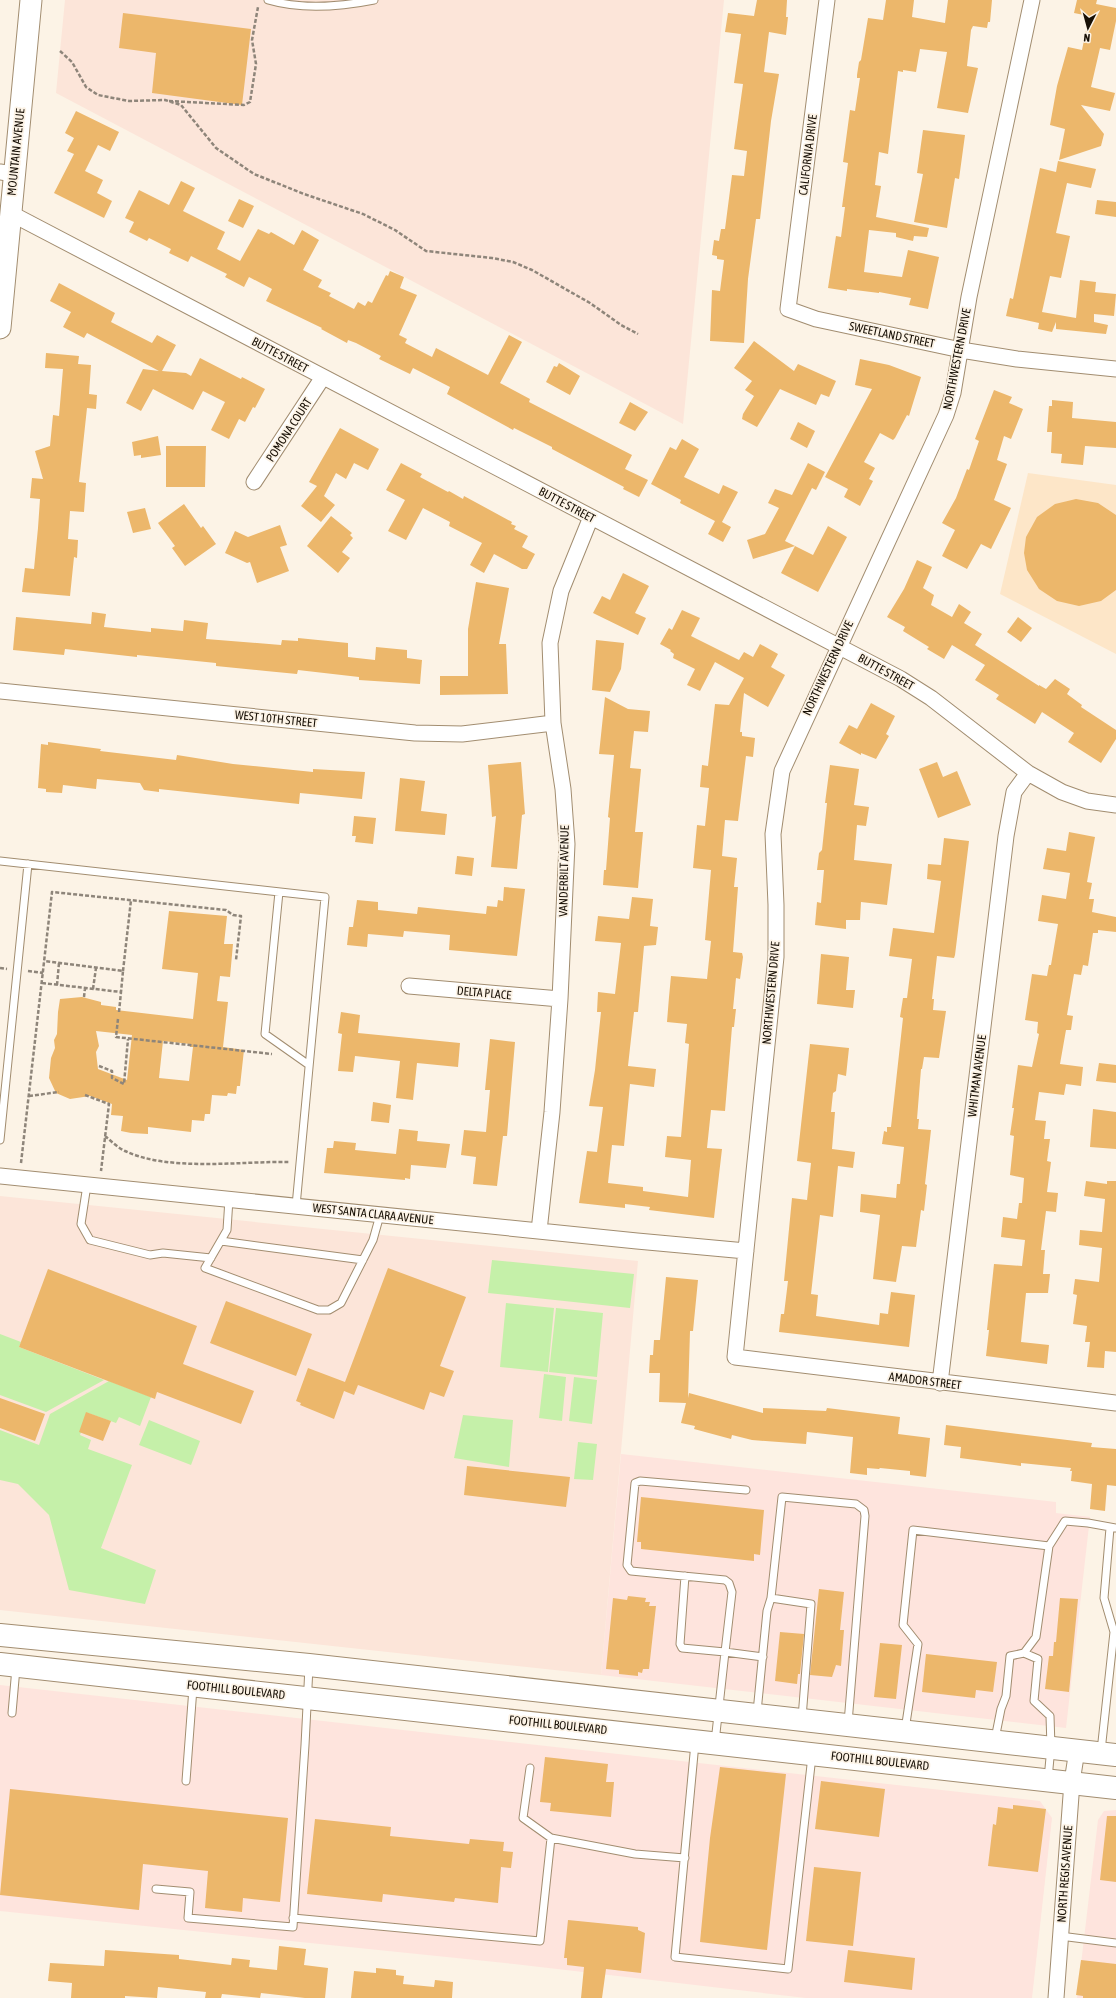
<svg xmlns="http://www.w3.org/2000/svg" width="1116" height="1998" viewBox="0 0 1116 1998" font-family="'Asap Condensed',sans-serif">
	<style>
		.commercial { fill: #fee4dd }
		.built { fill: #fde6c8 }
		.education { fill: #fce5d9 }
		.green { fill: #c5f0a9 }
		.building { fill: #ecb76b; fill-rule: evenodd }
		.lines { fill: none; stroke-linecap: round; stroke-linejoin: round }
		.service-casing { stroke: #a28d70; stroke-width: 9 }
		.minor-casing { stroke: #a28d70; stroke-width: 17 }
		.secondary-casing { stroke: #a28d70; stroke-width: 23 }
		.primary-casing { stroke: #a28d70; stroke-width: 24 }
		.path { stroke: #8e857a; stroke-width: 2.5; stroke-dasharray: 4 2; stroke-linecap: butt }
		.service { stroke: #fff; stroke-width: 7 }
		.minor { stroke: #fff; stroke-width: 15 }
		.secondary { stroke: #fff; stroke-width: 21 }
		.primary { stroke: #fff; stroke-width: 22 }
		.labels { text-anchor: middle; stroke-width: 3.5; stroke-linejoin: round; paint-order: stroke }
		.street-label { font-size: 12px; fill: #170f05; stroke: #fcf3e6 }
	</style>
	<rect width="100%" height="100%" fill="#fcf3e6"/>
	<path class="commercial" d="M621 1454 1056 1502V1513L1090 1517 1066 1728 601 1675Z
		M0 1685 1040 1801 1052 1818 1032 1998H806L514 1964 0 1911Z
		M1116 1810V1998H1077L1098 1820 1104 1811Z"/>
	<path class="built" d="M1028 473 1116 485V654L1000 594Z"/>
	<path class="education" d="M65 0H724L683 424 56 93Z
		M0 1196 638 1261 601 1675 0 1610Z"/>
	<path class="green" d="M492 1260 634 1274 630 1308 488 1293Z
		M506 1303 554 1308 548 1372 500 1367Z
		M556 1308 603 1313 597 1377 549 1372Z
		M0 1334 21 1342 19 1347 104 1380 46 1412 0 1395Z
		M544 1374 566 1377 562 1421 539 1418Z
		M574 1377 597 1380 592 1424 569 1421Z
		M109 1381 151 1397 140 1426 119 1417 116 1423 88 1413 80 1435 91 1440 88 1449 132 1465 101 1548 156 1570 145 1604 69 1590 49 1515 18 1484 0 1480V1430L39 1445 50 1414Z
		M463 1415 513 1420 509 1467 454 1458Z
		M149 1420 200 1441 191 1465 139 1445Z
		M578 1442 597 1444 593 1480 574 1479Z"/>
	<path class="building" d="M757 0H787L786 17H788L786 35 769 32 764 72 779 74 771 121 760 219H756L748 279 744 343 710 341 712 290 720 291 724 260 717 259V256L712 255 714 240 719 241 721 229H725L732 175 744 176 747 151 734 149 743 84 734 83 741 34 725 32 728 13 754 16Z
		M886 0H914L912 17 945 23 948 0H992L990 22H988L987 28 973 26 971 30 967 66 978 68 968 113 937 108 947 52 920 49 916 72 903 70V72L898 71 888 154 879 152 875 185 881 186 876 217 929 228 927 237 914 236 913 241 896 237V233L869 230 864 272 902 277 908 250 939 257 928 309 909 305 911 298 879 292V293L847 289V291L828 288 836 236 841 237 845 207H842L848 163 843 162 850 110 855 111 860 78H857V75L859 62 861 60 868 18 883 20Z
		M1077 0H1097L1096 4 1116 8V21L1110 50 1100 48 1091 87 1115 93 1110 111 1081 105 1104 134 1101 146 1059 160 1065 129 1050 125 1057 86 1068 47 1082 50 1089 16 1074 13Z
		M123 13 251 29 242 105 152 93 156 53 119 48Z
		M76 111 119 132 110 151 98 145 85 171 103 180 97 193 112 201 104 218 54 193 74 154 67 151 74 138 65 133Z
		M923 130 965 135 959 179 955 178 947 228 914 222 923 174 917 173Z
		M1058 161 1096 169 1091 188 1067 183 1056 233 1070 236 1061 278 1050 276 1042 312 1076 318 1080 280 1096 282 1095 292 1116 294 1114 316 1094 314V322L1108 325 1106 334 1056 329V322L1052 332 1038 329 1039 323 1006 316 1010 298 1013 299 1040 168 1056 172Z
		M181 181 195 188 183 211 225 232 217 249 240 261 258 229 269 234 271 232 294 245 302 230 319 240 303 270 322 280 318 287 331 293 329 296 354 309 358 302 365 306 368 301 372 303 386 275 388 276 390 271 404 277 400 288 417 295 399 335 407 339 405 343 432 357 436 348 488 375 509 335 522 342 500 383 530 399 529 402 632 455 625 469 648 480 639 497 623 489 624 487 552 449V447L514 428 513 430 447 394 450 387 413 368 410 374 379 359 381 356 356 343 348 340 347 343 321 329 322 328 266 301 272 289 249 277 244 287 225 277 227 274 191 256 188 262 169 253 171 249 149 238 147 241 129 232 134 222 125 218 139 190 169 205Z
		M239 199 254 206 243 228 228 221Z
		M1097 200 1116 202V217L1095 214Z
		M59 283 115 313 111 322 152 343 157 335 176 345 162 371 186 373 191 376 200 358 241 379 242 377 265 389 255 408 253 407 245 422 239 419 229 439 211 430 225 402 203 391 193 410 153 389 141 411 126 403 143 369 159 371 87 333 84 338 63 327 71 312 50 301Z
		M754 341 794 371 798 364 836 381 829 397 821 394 816 405 780 389 757 427 742 419 743 414 754 396 745 390 752 381 734 368Z
		M46 353 79 356 78 364 91 365 89 394 97 395 96 409 87 408 79 482 86 483 84 512 70 511 68 539 78 540 77 558 74 557 70 596 22 592 25 568 34 569 38 528 40 499 30 498 32 478 43 479 35 451 50 446 53 415 59 416 63 369 45 368Z
		M860 359 889 365 921 377 909 416 907 415 895 438 893 440 880 433 864 462 875 468 869 479 873 481 860 506 844 497 848 489 825 477 872 389 855 385Z
		M559 363 580 376 570 395 546 382 554 366 557 367Z
		M994 390 1012 397 1009 403 1023 409 1011 439 1004 436 997 460 1007 464 994 500 1011 508 991 549 981 544 967 569 942 556 955 530 942 523 956 498 967 469 969 470 979 441 975 439Z
		M1052 400 1073 402 1072 418 1116 422V448L1085 446 1083 465 1061 463 1062 454 1051 453 1052 432H1047L1049 406H1052Z
		M630 402 648 412 635 431 619 423Z
		M798 422 815 431 807 448 790 439Z
		M340 428 379 449 368 470 354 463 346 479 336 473 324 496 335 505 321 522 301 506 317 486 309 482Z
		M158 436 161 455 141 458V455L134 456 132 442Z
		M682 439 699 449 684 477 719 494 723 485 738 492 722 522 731 527 723 542 708 534 715 521 680 503 681 500 651 484 670 447 676 450Z
		M166 446H206L205 487H166Z
		M401 463 422 474 420 477 448 492 449 491 463 499 464 496 512 522 511 524 516 526 514 529 528 536 522 547 535 554 527 569H522L494 554 484 573 470 565 482 543 449 526 450 522 423 508 406 540 388 531 405 500 386 490Z
		M808 463 825 472 816 490 812 488 785 541 795 546 753 559 747 540 765 534 779 508 768 503 775 489 792 495Z
		M1076 499 1098 503 1116 515V590L1101 601 1079 606 1057 601 1039 589 1027 570 1024 553 1026 537 1037 517 1055 504Z
		M184 504 201 528 203 526 216 544 185 566 172 548 175 546 158 523Z
		M145 508 151 529 133 533 127 512Z
		M331 516 352 533 350 535 353 538 342 552 350 558 338 573 307 546Z
		M280 525 287 545 280 547 289 571 257 583 250 562 247 563 225 553 235 531 248 537Z
		M828 526 847 537 818 592 781 573 795 546 813 555Z
		M917 560 932 567 923 588 934 595 931 605 952 617 959 604 971 612 964 623 982 634 975 645 1039 686V685L1046 689 1055 679 1070 689 1067 694 1082 705 1081 707 1116 730V739L1101 763 1068 742 1074 733 1042 712 1035 724 996 699 999 695 975 680 985 665 952 645 944 659 927 649 929 647 903 631 905 627 887 617 904 589Z
		M623 573 649 586 635 613 646 618 638 635 593 613 602 596 610 600Z
		M476 582 509 588 499 644H506L508 694 440 695V676H468V629Z
		M682 610 700 618 691 636 739 660 744 652 753 657 760 644 778 654 771 667 785 675 768 707 744 693 740 732H742V736L755 738 753 757 746 756 738 821 725 820 722 856 737 858 734 887H738L733 952 742 953 743 957 740 979 736 978 733 1009H736L734 1027H732L725 1111 711 1110 707 1148 722 1149 714 1218 649 1210 650 1207 625 1204V1208L579 1203 587 1151 597 1152 603 1107 589 1106 595 1070 601 1012H597L598 992 615 994 621 943 595 941 598 916 629 919 632 897 653 899 650 926 658 927 656 945 644 946 638 1012H634L628 1066 656 1069 654 1087 630 1084 624 1146 612 1145 608 1183 643 1187V1191L688 1197 691 1160 665 1157 667 1136 681 1137 689 1044 685 1043 687 1024 667 1022 669 997 671 976 707 979 711 941 705 940 711 870 693 868 697 825 705 826 709 788 700 787 702 765 708 766 715 704 729 705 744 678 715 662 700 691 687 685 695 669 673 658 674 654 670 651 671 650 660 644 669 628 672 630Z
		M92 612 106 614 104 627 151 632V628L183 631 184 620 208 623 206 639 281 645 282 640 298 641V638L348 643V657L375 660 376 647 407 650V658L422 660 420 684 359 680V677L298 670 297 674 266 671 216 666V663L137 655V657L65 649 64 655 13 650 16 617 91 624Z
		M1018 617 1032 628 1021 642 1007 632Z
		M596 640 624 643 621 669 610 692 592 690Z
		M605 697 628 709 650 711 648 732 634 731 630 768 641 769 635 832H643L638 888 603 885 604 870H606L610 818 608 817 614 755 599 754Z
		M871 703 895 716 886 734 889 736 876 759 861 753V755L839 743 849 725 857 729Z
		M48 742 101 749 100 751 176 760 177 755 233 764 313 772V769L365 772 362 799 300 793 299 804 159 789V792L144 790 140 783 97 779 96 789 63 785 62 793 46 792V789L38 788 41 744 48 745Z
		M521 762 525 814 522 815 517 869 491 867 496 816 492 817 488 765Z
		M937 762 943 777 957 771 971 805 938 818 919 769Z
		M830 765 859 769 854 805 869 807 866 826 857 825 854 860 892 864 887 905 861 902 860 920H846V929L815 925 817 902 821 903 824 870H817L819 853 822 850 827 803H825Z
		M400 778 425 781 421 811 447 814 445 835 395 831Z
		M354 816 376 818 373 844 355 842 356 836H352Z
		M1069 832 1095 837 1087 882 1092 883 1089 899H1094L1092 912 1116 917V932L1098 930V933H1093L1088 966 1083 965 1081 975 1074 974 1067 1015 1073 1016 1071 1030H1066L1060 1064 1083 1067 1081 1086 1066 1084 1064 1095 1039 1092 1035 1120 1046 1121 1044 1139H1050L1047 1161 1051 1162 1047 1192 1058 1193 1056 1212 1046 1211 1041 1250H1045L1043 1274H1050L1048 1293H1026L1021 1342 1049 1345 1047 1364 986 1356 989 1330H987L994 1264 1022 1266 1025 1240 1001 1237 1003 1217 1017 1219 1019 1203H1022L1024 1178 1010 1175 1014 1136 1010 1135 1014 1108H1012L1018 1065 1032 1067 1039 1034 1037 1033 1038 1022 1025 1020 1032 974 1047 976 1049 965H1051L1058 924 1038 921 1042 895 1066 899 1070 873 1043 869 1047 848 1066 851Z
		M944 838 969 841 955 955 954 958 937 956 932 999H934L933 1010 946 1011 939 1058 924 1057 922 1069H921L917 1119H919L918 1129 931 1130 925 1184 927 1185 924 1211 921 1210 916 1247 902 1246 896 1282 873 1279 880 1215 860 1212 861 1194 896 1198 897 1184H900L904 1147 882 1144 884 1131 887 1132V1127H891L903 1018 900 1017 903 998H907L912 959 889 956 893 928 934 933 941 881 927 879 928 864 941 865Z
		M457 856 474 858 472 876 455 874Z
		M504 887 525 889 517 956 449 950 450 935 404 931 403 937 368 934 367 947 347 945 349 927H353L357 900 378 902V910L417 914 418 907 486 914 487 906 497 907 498 900 503 901Z
		M169 911 227 916 224 944H233L230 977 220 976 217 1001 228 1002 223 1047 244 1050 240 1086H237L236 1094 228 1093 227 1096 212 1095 210 1114H205L204 1121 192 1120 191 1132 148 1127V1134L131 1133 121 1131 123 1116 111 1115 112 1104 90 1096 70 1099 56 1093 49 1078 51 1058 55 1048 54 1040 57 1034 58 1012 60 999 82 997 101 1002V1005L116 1007V1010L193 1019 198 973 162 969ZM96 1031 132 1035 127 1080 98 1069 96 1052 99 1046ZM163 1041 190 1044V1047H193L189 1081 159 1078Z
		M821 954 849 957 846 990H855L853 1008 817 1004Z
		M341 1012 360 1015 358 1033 460 1043 458 1067 417 1063 413 1100 396 1098 400 1061 355 1056 353 1072 338 1071 342 1034 338 1033Z
		M490 1039 515 1042 507 1136H503L497 1186 473 1184 476 1157 461 1155 464 1130 486 1132 490 1090H485Z
		M810 1044 849 1048 846 1076 838 1074 836 1091 833 1093 831 1112H835L832 1149 855 1152 853 1168 838 1166 833 1217 820 1215 811 1294 818 1295 816 1316 879 1325 880 1313 888 1314 891 1292 915 1295 909 1347 779 1332 781 1314H784L788 1281H784L792 1198 807 1200 811 1163 797 1161Z
		M1099 1063 1116 1065V1083L1096 1081Z
		M373 1102 391 1105 389 1123 371 1121Z
		M1093 1109 1116 1112V1149L1090 1147Z
		M399 1129 418 1131 417 1141 450 1144 446 1168 411 1165 410 1179 405 1178V1180L324 1173 327 1148H333L334 1141 356 1143 355 1150 396 1154Z
		M1086 1181 1107 1184V1181H1116V1352L1105 1351 1104 1368 1087 1367 1090 1342H1085L1087 1326 1073 1324 1077 1295 1073 1294 1075 1279 1099 1282 1102 1248 1079 1245 1080 1230 1102 1232 1105 1199 1084 1196Z
		M388 1268 466 1297 440 1366 454 1371 444 1397 430 1392 424 1410 358 1385 354 1395 344 1391 334 1419 300 1405 301 1403 296 1401 308 1368 345 1382Z
		M48 1269 197 1326 183 1364 254 1391 241 1424 157 1392 155 1399 19 1347Z
		M666 1277 698 1280 693 1331H690L688 1398 689 1393 763 1413V1408L826 1411 827 1408 900 1417 898 1434 930 1438 926 1477 910 1475V1471L880 1468 879 1469 867 1468V1475L850 1473 853 1437 807 1432 806 1444 752 1440 732 1435 731 1439 694 1429 695 1426 681 1423 686 1403 659 1402 660 1373H649L650 1355H653L654 1340H660Z
		M226 1301 312 1334 296 1376 210 1343Z
		M0 1398 45 1414 35 1441 0 1428Z
		M86 1412 111 1421 103 1441 79 1432Z
		M946 1425 1092 1443 1091 1447 1116 1449V1486L1107 1485 1105 1511 1090 1509 1092 1484 1071 1481 1072 1471H1070L1071 1468 1021 1463V1466L960 1458 961 1447 944 1445Z
		M467 1466 570 1477 566 1507 464 1495Z
		M641 1497 764 1510 760 1555 754 1554V1561L641 1549V1542H637Z
		M819 1589 844 1592 840 1630H844L841 1666 836 1665 832 1677 810 1675Z
		M628 1596 646 1598 645 1602H650L649 1606H656L649 1669H643L642 1673 638 1672V1676L619 1674V1670L606 1669 613 1598 627 1600Z
		M1060 1598 1078 1599 1069 1692 1045 1689 1049 1656H1053L1054 1642H1056Z
		M780 1632 804 1634 800 1674H798L797 1684 775 1681Z
		M880 1643 902 1645 896 1699 874 1697Z
		M926 1654 997 1662 993 1692 976 1690 975 1698 922 1692Z
		M545 1757 608 1764 606 1782H614L611 1817 550 1811 551 1803 540 1802Z
		M720 1767 786 1774 767 1950 700 1942 710 1838Z
		M821 1781 885 1789 879 1837 815 1829Z
		M10 1789 288 1818 280 1902 243 1898 242 1912 205 1908 208 1871 143 1864 139 1910 0 1895Z
		M1013 1805 1046 1809 1038 1872 988 1866 993 1824 996 1825 998 1807 1013 1809Z
		M1107 1816H1116V1882L1100 1880Z
		M315 1819 391 1827 390 1836 469 1844 470 1839 504 1842 503 1851 513 1852 511 1868 501 1867 498 1903 455 1898 454 1902 383 1894 382 1902 307 1894Z
		M814 1867 861 1872 853 1946 806 1941Z
		M568 1920 638 1927V1930L645 1933 641 1973 606 1969 602 1998H581L584 1967 567 1965V1958H564Z
		M279 1946 306 1949 304 1965 328 1968 325 1998H305L261 1993 260 1998 222 1994 221 1998H205L206 1992 158 1987 157 1998 125 1996V1998H71L72 1983 48 1981 50 1963 104 1966 105 1950 179 1955V1959L231 1965 232 1958 250 1960 249 1967 277 1970Z
		M848 1950 915 1958 912 1990 844 1982Z
		M1081 1960 1116 1964V1998H1083V1996L1076 1995Z
		M376 1968 396 1970V1975L404 1976 403 1984 434 1987 435 1980 453 1982 452 1998H351L354 1971 376 1973Z"/>
	<g class="lines">
		<defs>
			<path id="service" d="M268 0C302 10 339 7 374 0
				M0 861 325 897 296 1206
				M279 892 265 1034 309 1065
				M0 1140 28 864
				M87 1185 81 1224 90 1240 150 1255 163 1253 211 1258
				M229 1199 227 1230 205 1268 318 1310H329L341 1303 373 1240 380 1215
				M221 1241 363 1260
				M1049 1546 1065 1521 1088 1523 1116 1528
				M685 1576 680 1644 682 1648 725 1652 732 1592 729 1583 725 1580 631 1571 627 1565 635 1483 640 1481 746 1490
				M771 1598 811 1604 802 1718
				M757 1712 767 1611 771 1598 782 1497 856 1504 864 1510 865 1516 848 1723
				M12 1713 16 1668
				M905 1730 918 1644 903 1625 913 1530 1049 1546 1036 1637 1024 1653
				M995 1739 1001 1709 1006 1696 1010 1656 1024 1653 1038 1659 1034 1701 1050 1716 1051 1747 1048 1779
				M715 1742 725 1652 763 1657
				M695 1743 675 1957 788 1969 812 1756
				M1101 1751 1114 1632 1104 1598 1110 1528
				M530 1768 523 1818 551 1838 635 1854 685 1858
				M186 1781 193 1688
				M156 1889 190 1892 188 1918 293 1927 305 1745 309 1667
				M293 1918 540 1941 551 1838
				M1060 1936 1116 1943"/>
			<path id="minor" d="M827 0 788 309 816 319 961 350 1017 359 1116 369
				M1032 0 969 297 953 393 946 415 782 771 773 834 776 905V957L735 1357 1116 1403
				M0 172 14 174
				M10 213 901 679 931 698 1028 773 1062 792 1087 801 1116 805
				M254 482 323 377
				M0 691 415 733 462 734 553 723
				M409 986 560 999
				M0 1176 637 1241 746 1251
				M539 1231 552 1112 560 999 567 844 563 789 553 723 550 643 561 591 591 517
				M940 1383 1006 836 1014 792 1028 773
				M1056 1998 1072 1782 1077 1750"/>
			<path id="secondary" d="M0 328 31 0"/>
			<path id="primary" d="M0 1635 309 1665 1116 1755
				M0 1664 1116 1788"/>
		</defs>
		<use href="#service" class="service-casing"/>
		<use href="#minor" class="minor-casing"/>
		<use href="#secondary" class="secondary-casing"/>
		<use href="#primary" class="primary-casing"/>
		<path class="path" d="M60 51 72 62 86 87 98 95 129 101 165 100 181 105 216 148 254 174 304 194 363 214 395 230 426 251 492 258 513 262 532 270 590 303 621 325 638 334
			M169 101 244 105 250 102 256 64 252 40 258 7
			M0 968 7 969
			M28 971 43 973
			M123 971 131 900
			M42 983 121 992 123 971 44 961
			M57 985 59 963
			M93 989 96 968
			M84 997 85 988
			M119 1012 121 992
			M118 1019 116 1037 272 1054
			M99 1066 112 1071V1078L124 1084 128 1039
			M85 1095 109 1104 101 1171
			M29 1096 59 1092
			M105 1136C111 1141 118 1148 125 1151 170 1172 240 1161 290 1162
			M21 1163 52 892 226 910 233 915 241 916 236 960"/>
		<use href="#service" class="service"/>
		<use href="#minor" class="minor"/>
		<use href="#secondary" class="secondary"/>
		<use href="#primary" class="primary"/>
	</g>
	<g class="labels">
		<g class="street-label">
			<text transform="translate(16 152) rotate(-84)" y="4">MOUNTAIN AVENUE</text>
			<text transform="translate(808 155) rotate(-83)" y="4">CALIFORNIA DRIVE</text>
			<text transform="translate(892 335) rotate(12)" y="4">SWEETLAND STREET</text>
			<text transform="translate(280 355) rotate(28)" y="4">BUTTE STREET</text>
			<text transform="translate(957 359) rotate(-79)" y="4">NORTHWESTERN DRIVE</text>
			<text transform="translate(289 430) rotate(-57)" y="4">POMONA COURT</text>
			<text transform="translate(567 505) rotate(28)" y="4">BUTTE STREET</text>
			<text transform="translate(828 668) rotate(-65)" y="4">NORTHWESTERN DRIVE</text>
			<text transform="translate(886 672) rotate(29)" y="4">BUTTE STREET</text>
			<text transform="translate(276 719) rotate(6)" y="4">WEST 10TH STREET</text>
			<text transform="translate(564 871) rotate(-89)" y="4">VANDERBILT AVENUE</text>
			<text transform="translate(484 993) rotate(5)" y="4">DELTA PLACE</text>
			<text transform="translate(771 993) rotate(-85)" y="4">NORTHWESTERN DRIVE</text>
			<text transform="translate(977 1076) rotate(-83)" y="4">WHITMAN AVENUE</text>
			<text transform="translate(373 1214) rotate(6)" y="4">WEST SANTA CLARA AVENUE</text>
			<text transform="translate(925 1381) rotate(7)" y="4">AMADOR STREET</text>
			<text transform="translate(236 1690) rotate(6)" y="4">FOOTHILL BOULEVARD</text>
			<text transform="translate(558 1725) rotate(6)" y="4">FOOTHILL BOULEVARD</text>
			<text transform="translate(880 1761) rotate(6)" y="4">FOOTHILL BOULEVARD</text>
			<text transform="translate(1065 1874) rotate(-86)" y="4">NORTH REGIS AVENUE</text>
		</g>
	</g>
	<g transform="translate(1088 28) rotate(186)" stroke="#fcf3e6" stroke-width="3" paint-order="stroke">
	<path d="M0-3L7 15L0 10L-7 15Z" fill="#170f05"/>
	<text y="-6" font-size="11" font-weight="bold" text-anchor="middle" fill="#170f05">N</text>
	</g>
</svg>
